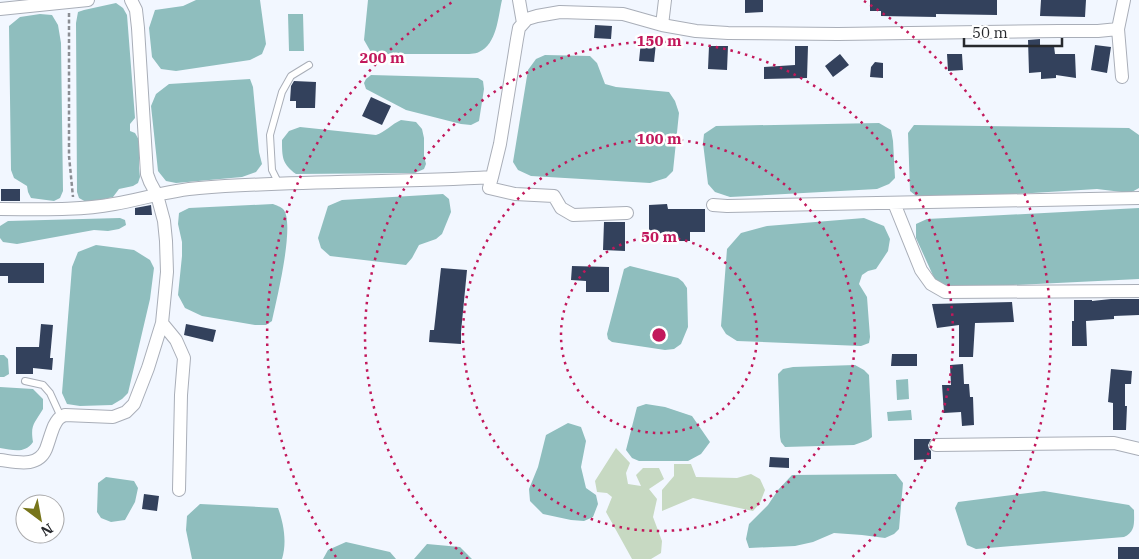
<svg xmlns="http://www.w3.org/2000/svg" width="1139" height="559" viewBox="0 0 1139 559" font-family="'IBM Plex Serif',serif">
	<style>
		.green { fill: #c7d9c2 }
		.water { fill: #8fbebe }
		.building { fill: #33415c }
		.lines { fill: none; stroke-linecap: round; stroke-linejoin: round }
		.lane-casing { stroke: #a9aeb8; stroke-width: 8 }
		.street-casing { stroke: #a9aeb8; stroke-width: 14 }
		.path { stroke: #8b8e94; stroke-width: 2.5; stroke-dasharray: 4 2.5; stroke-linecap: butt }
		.lane { stroke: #fff; stroke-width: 6 }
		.street { stroke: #fff; stroke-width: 12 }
		.ring { fill: none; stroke: #c2185b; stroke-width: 2.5; stroke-dasharray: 2.5 5 }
		.centre { fill: #c2185b; stroke: #fff; stroke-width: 2.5 }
		.ring-label { font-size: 15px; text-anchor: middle; font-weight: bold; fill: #c2185b; stroke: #fff; stroke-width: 5; stroke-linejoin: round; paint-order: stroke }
	</style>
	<rect width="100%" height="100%" fill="#f2f7ff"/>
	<path class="green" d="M616 448 630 463 626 473 628 484 641 486 636 475 643 468H659L664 479 649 489 657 499 653 517 662 541 661 553 651 559H632L606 512 612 497 607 493 597 492 595 481Z
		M674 464H691L696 477 737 478 751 474 760 479 765 490 760 503 753 511 693 498 662 511V490L674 476Z"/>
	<path class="water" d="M196 0H260L266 44 262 54 250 60 176 71 161 69 152 57 149 28 155 10 183 6Z
		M368 0H502C498 17 497 44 479 52 475 54 468 54 463 54H372L364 40Z
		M116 3 123 8 127 15 135 118 130 124V131L135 133 139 140V168L140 177 138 183 133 186 119 189 113 197 88 203 79 198 77 192 76 23 78 12 84 10Z
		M40 14 52 15 58 25 61 43 63 191 60 198 54 201 31 198 28 192 27 186 14 178 11 170 9 26 20 17Z
		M288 14H303L304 51H289Z
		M545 55 590 56 597 63 605 84 616 87 669 92 675 101 679 113 673 171 666 178 650 183 531 176 518 170 513 162 528 70 536 59Z
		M371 75 478 78 483 81 484 89 479 121 471 125 461 124 406 110 366 89 364 83 366 79Z
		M250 79 253 87 259 152 262 164 256 172 242 177 176 183 166 181 158 171 151 106 156 94 169 84Z
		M401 120 416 122 422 129 424 138V156L426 164 424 169 415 173 296 174C282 164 282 157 282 140L289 131 300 127 376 135C385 132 392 124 401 120Z
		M879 123 891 130 893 141 895 178 889 184 877 189 730 197 715 192 708 184 703 143 704 134 716 126Z
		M914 125 1129 128 1139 135V188L1130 193 1097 189 921 200 910 191 908 133Z
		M443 194 449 199 451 212 442 234 436 239 419 245 412 258 406 265 330 256 321 248 318 238 328 206 342 200Z
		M273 204C276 205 281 207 283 209 296 222 276 302 272 321L266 325H255L202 316 185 308 178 295 182 256V242L178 224 179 213 189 208Z
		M1139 208V279L951 288 936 282 916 238V224L927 219Z
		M120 218 125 220 126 225 119 229 108 231 94 230 17 244 3 242 0 238V226L8 221Z
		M864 218 884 226 890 239 888 251 876 269 868 271 862 275 859 284 867 297 870 337 869 343 861 346 737 341 726 334 721 326 727 249 741 233 767 226Z
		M96 245 134 250 150 260 154 268 150 299 128 393 122 399 112 405 80 406 67 404 62 393 72 267 78 252Z
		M630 266 678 278 683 282 687 288 688 327 681 344 674 349 665 350 612 342 608 339 607 334 623 273 624 269Z
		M0 355H4L8 359 9 374 4 377H0Z
		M855 365 864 370 869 375 872 437 868 440 854 445 785 447 781 442 780 437 778 374 783 369 793 367Z
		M908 379 909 399 897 400 896 380Z
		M0 387 33 389 43 399V409C35 423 30 424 33 442 25 454 13 450 0 448Z
		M646 404 665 407 692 416 710 442 701 454 688 461H639L632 458 626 450 637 407Z
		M911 410 912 420 888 421 887 412Z
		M568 423 581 427 586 441 581 467 586 488 596 495 598 504 593 517 584 521 571 520 543 514 530 501 529 489 538 467 546 435Z
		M896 474 903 483 899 529 894 534 885 538 862 535 834 533 813 542 795 546 749 548 746 539 749 524 768 505 778 490 792 475Z
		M106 477 134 481 138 488 135 502 125 520 111 522 101 518 97 512 98 483Z
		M1044 491 1129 505 1134 510C1134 522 1136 532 1124 537L976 549 967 545 955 508 958 502Z
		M200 504 278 508C284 524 287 543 282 559H192L186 530 187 516Z
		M346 542 390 552 396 559H323L328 550Z
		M427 544 460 547 472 559H414Z"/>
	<path class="building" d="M745 0H763V12L745 13Z
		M870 0H997V15L936 14V17L881 16V11H870Z
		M1041 0H1086L1085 17 1040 16Z
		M595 25 612 26 611 39 594 38Z
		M1040 39V47L1054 46 1055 54H1075L1076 78 1056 75V78L1041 79V72L1029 73 1028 40Z
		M641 41 656 43 654 62 639 61Z
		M1095 45 1111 47 1107 73 1091 70Z
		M709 46H728L727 70 708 69Z
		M795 46H808L807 78 764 79V67L795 65Z
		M840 54 849 65 833 77 825 66Z
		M947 54H962L963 70 948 71Z
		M875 62 883 63V78L870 77 871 67Z
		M294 81 316 82 315 108H296V101H290L291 86Z
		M371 97 391 106 382 125 362 116Z
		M1 189H20V201H1Z
		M667 204 668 209H705V232H690V241H668L669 233 649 234V205Z
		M151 205 152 215H135V208Z
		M604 222H625V251L603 250Z
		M0 263H44V283H8V276H0Z
		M572 266 609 267V292H586V281L571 280Z
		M441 268 467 270 461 332V344L429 342 430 330H434Z
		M1111 299H1139V315L1114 316V319L1086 321 1087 346H1072V321H1074V300H1092V301Z
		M1012 302 1014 322 975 323 973 357H959V325L937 328 932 304Z
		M41 324 53 325 50 358H53L52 370 33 368V374H16V347H39Z
		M186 324 216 330 213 342 184 335Z
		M892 354H917V366H891Z
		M963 364 964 384H969L970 397H973L974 425 962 426 961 412 944 413 942 385H951L950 365Z
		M1111 369 1132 371 1131 384H1125V406H1127L1126 430H1113V403L1108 402Z
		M914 439H931L928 445 929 449 931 451V459L914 460Z
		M770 457 789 458V468L769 467Z
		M144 494 159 496 157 511 142 509Z
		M1118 547H1139V559H1118Z"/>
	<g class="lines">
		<defs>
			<path id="lane" d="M279 184 272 170 270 135 282 92 291 76 309 65
				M25 381 43 385 50 393 61 417"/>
			<path id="street" d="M519 0 523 23
				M665 0 662 25 696 31 728 33 838 34 1059 31H1098L1118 29 1124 0
				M0 9 88 0
				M1118 29 1122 77
				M492 177 489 188 515 194 554 196 561 208 573 215 627 213
				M894 203 921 270 931 284 945 292 1139 291
				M713 205 727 206 1139 198
				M0 209C38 209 77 211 114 204 143 199 170 190 199 188 297 180 395 183 492 177L500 144 517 39 519 28 527 19 537 16 560 12 623 14 662 25
				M162 323 176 340 184 358 181 395 179 490
				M936 445 1114 443 1139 449
				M0 460C17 462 38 468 46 449 49 441 51 433 54 426 57 420 59 417 65 415L113 417 126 412 134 404 148 368 162 323 167 272 166 241 164 221 157 195 150 182 147 174 138 28 136 10 131 0"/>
		</defs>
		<use href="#lane" class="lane-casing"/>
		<use href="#street" class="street-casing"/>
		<path class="path" d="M69 13V156L73 197"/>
		<use href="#lane" class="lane"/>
		<use href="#street" class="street"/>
	</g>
	<g class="ring">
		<circle cx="659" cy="335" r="98"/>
		<circle cx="659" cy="335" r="196"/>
		<path d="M468 559A294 294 0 1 1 850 559"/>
		<path d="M336 557A392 392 0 0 1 454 1M864 1A392 392 0 0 1 982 557"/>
	</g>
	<circle cx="659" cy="335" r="8" class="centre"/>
	<g class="ring-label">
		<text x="659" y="46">150 m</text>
		<text x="382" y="63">200 m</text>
		<text x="659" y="144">100 m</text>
		<text x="659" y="242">50 m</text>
	</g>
	<g transform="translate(40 519) rotate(148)"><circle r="24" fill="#ffffff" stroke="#a9a9ab"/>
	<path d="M0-4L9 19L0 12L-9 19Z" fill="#77751a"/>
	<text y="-8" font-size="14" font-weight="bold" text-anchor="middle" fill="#27292d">N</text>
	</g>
	<path d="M964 38v8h98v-8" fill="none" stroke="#27292d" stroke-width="2.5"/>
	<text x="972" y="38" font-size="15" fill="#27292d" stroke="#ffffff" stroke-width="4" paint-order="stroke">50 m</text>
</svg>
